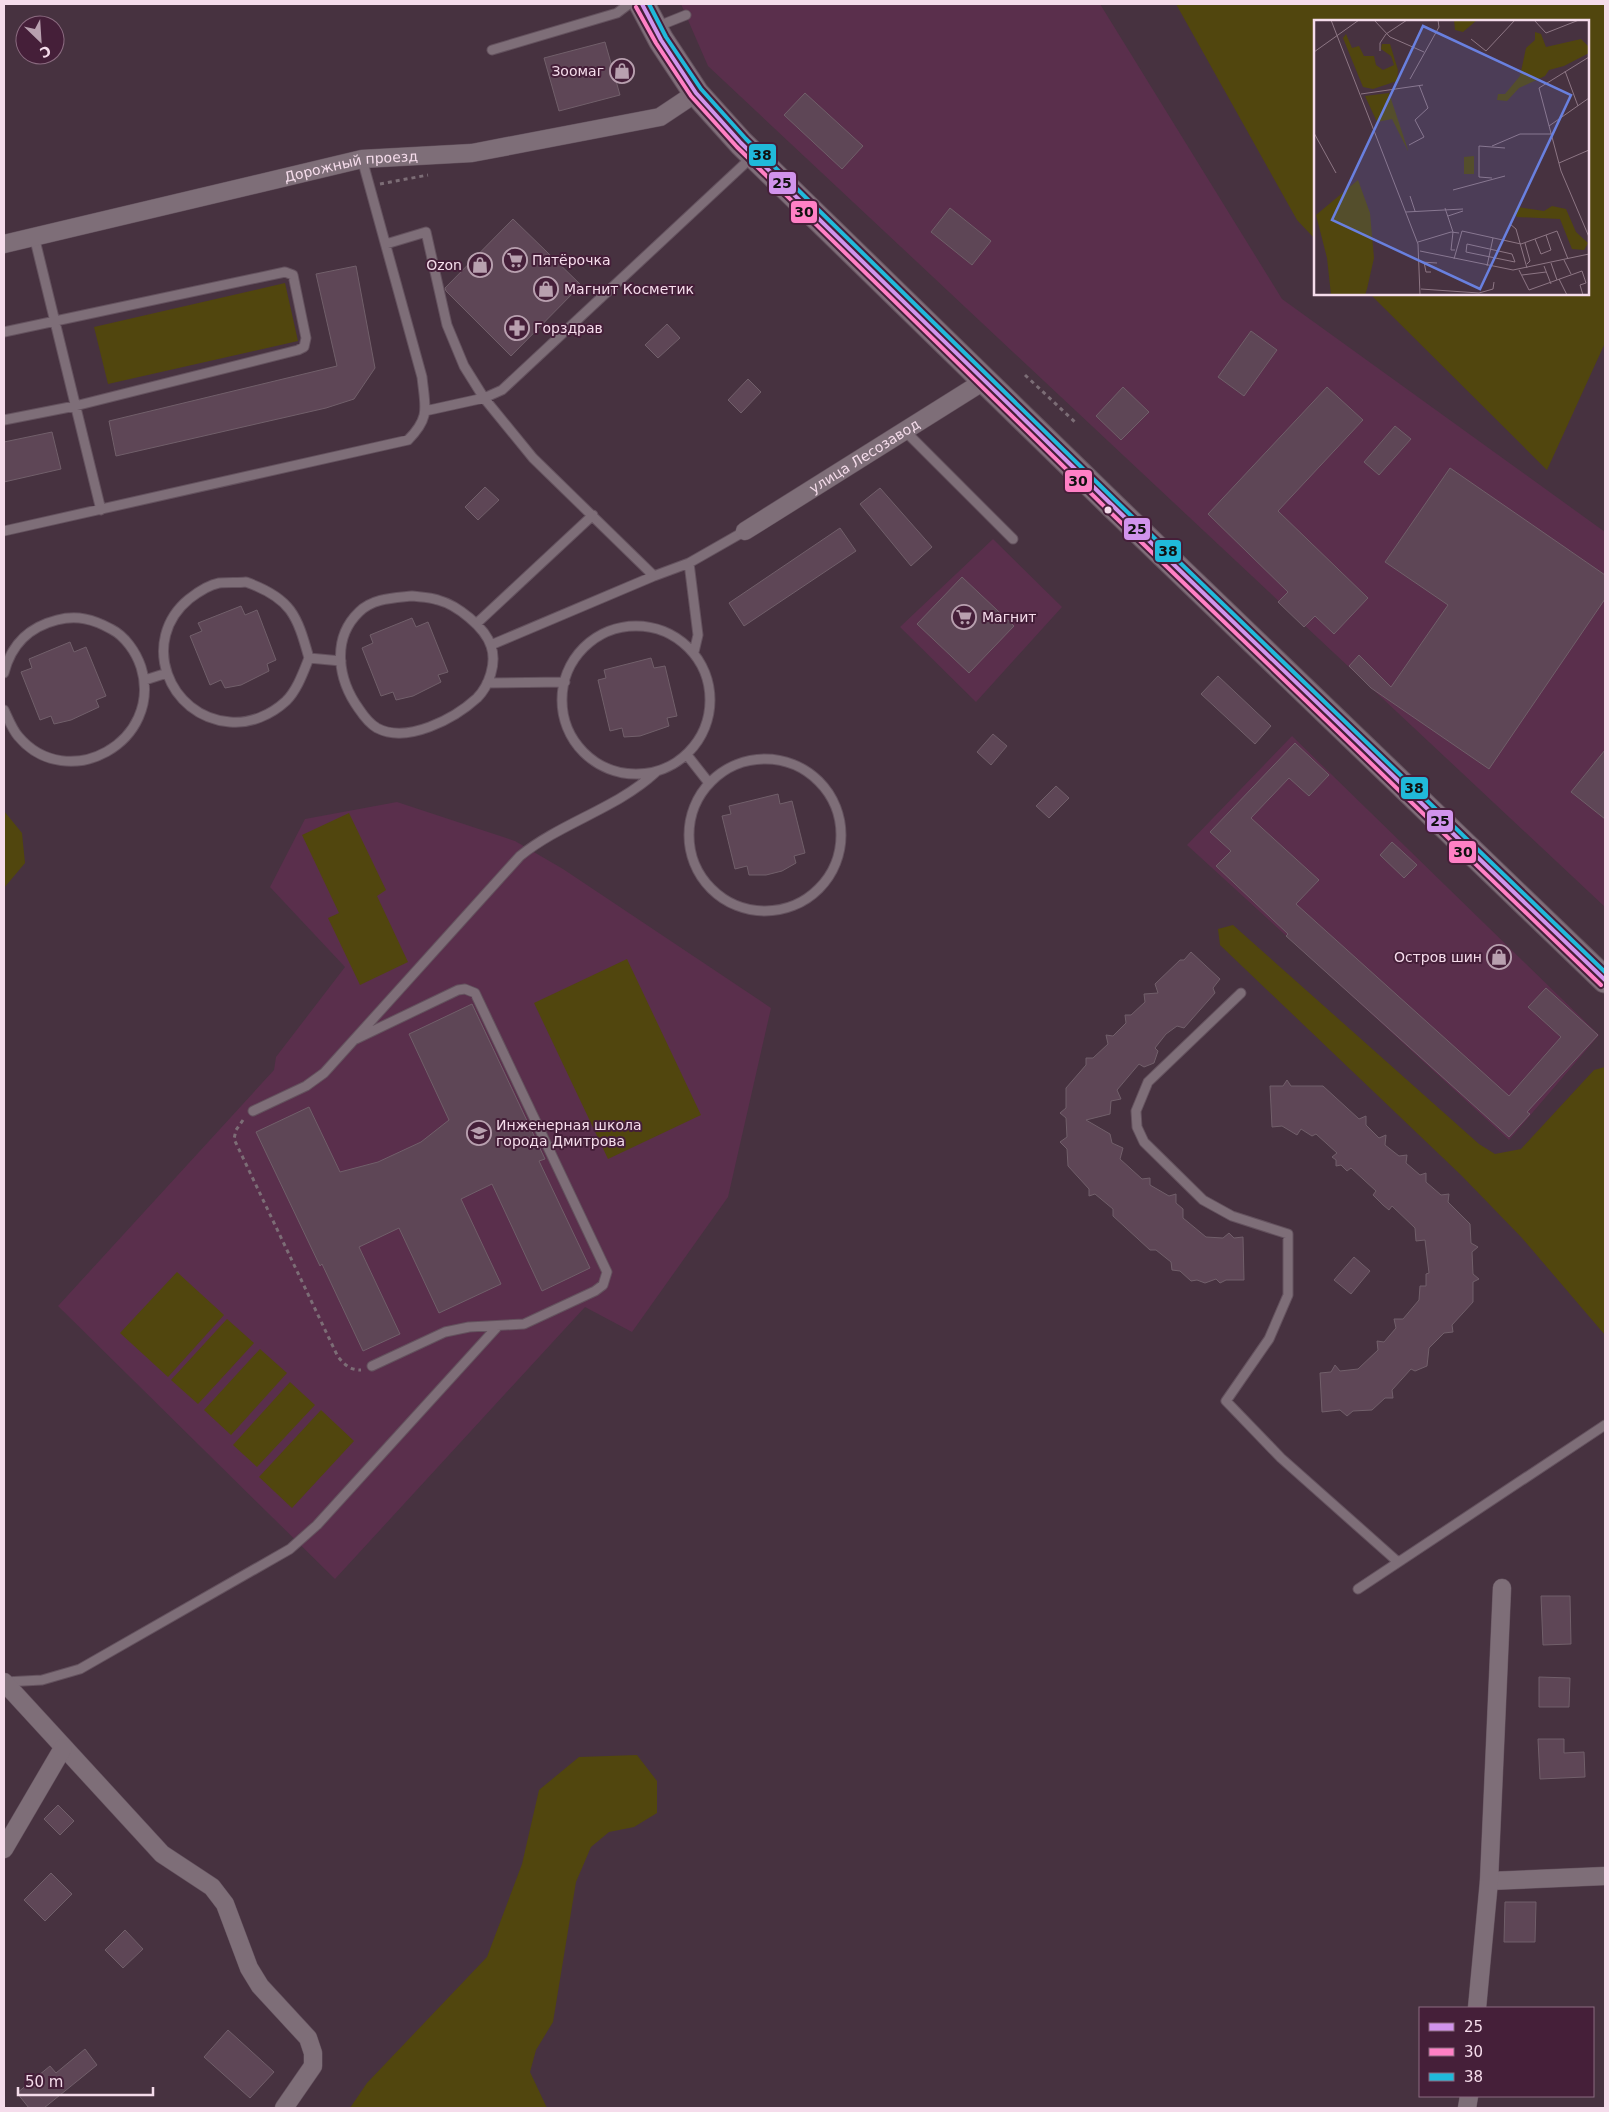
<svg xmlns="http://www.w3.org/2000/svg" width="1609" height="2112" viewBox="0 0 1609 2112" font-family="'DejaVu Sans',sans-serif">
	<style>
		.built { fill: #5a2f4c }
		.green { fill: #51460e }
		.building { fill: #5e4656; stroke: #715f6a }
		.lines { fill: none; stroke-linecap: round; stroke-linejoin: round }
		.lane-casing { stroke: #64525e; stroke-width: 11 }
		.street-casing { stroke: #64525e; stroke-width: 19 }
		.secondary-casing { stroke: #64525e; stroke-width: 27 }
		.path { stroke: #7c6d76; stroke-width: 3; stroke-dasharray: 4 4; stroke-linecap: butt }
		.lane { stroke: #7e6e78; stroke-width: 9 }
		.street { stroke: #7e6e78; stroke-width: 18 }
		.secondary { stroke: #7f6e79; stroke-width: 25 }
		.bus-1-casing { stroke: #451f39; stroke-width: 8 }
		.bus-2-casing { stroke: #451f39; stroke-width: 8 }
		.bus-3-casing { stroke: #451f39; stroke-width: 8 }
		.bus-1 { stroke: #d193ec; stroke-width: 4 }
		.bus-2 { stroke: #ff80c5; stroke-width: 4 }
		.bus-3 { stroke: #20b9da; stroke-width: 4 }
		.bus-dot { fill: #f5dceb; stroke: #451f39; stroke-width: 2 }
		.labels { text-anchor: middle; stroke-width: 4; stroke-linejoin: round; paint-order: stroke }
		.poi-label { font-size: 14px; fill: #f5dceb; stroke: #451f39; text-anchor: start }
		.street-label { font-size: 14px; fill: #f5dceb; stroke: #451f39 }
		.inset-road { fill: none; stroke: #8d7684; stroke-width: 1 }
		.view { fill: #6980df; fill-opacity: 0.15; stroke: #6980df; stroke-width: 2.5 }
		.inset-edge { fill: none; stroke: #f5dceb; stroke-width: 2.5 }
		.line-badge { stroke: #451f39; stroke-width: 2 }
		.pale-badge-label { font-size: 14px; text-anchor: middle; font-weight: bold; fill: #111 }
	</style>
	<rect width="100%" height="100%" fill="#473240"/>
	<path class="built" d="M681 4H1100L1282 299 1605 532V907L708 66Z
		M993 539 1062 607 976 702 900 627Z
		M1292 736 1599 1035 1509 1140 1187 845Z
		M397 802 515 841 563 869 771 1008 728 1197 632 1332 585 1307 335 1579 58 1306 274 1070 276 1057 345 967 270 887 305 819Z"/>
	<path class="green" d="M1176 4H1605V343L1547 470 1370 294H1588V21H1315V239L1297 220Z
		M285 283 298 341 108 384 94 327Z
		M4 811 22 833 25 863 4 888Z
		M349 813 386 890 377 896 408 962 360 985 328 918 339 913 302 835Z
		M1233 925 1479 1144 1495 1154 1521 1149 1594 1070 1605 1067V1335L1522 1238 1462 1176 1220 945 1218 929Z
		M627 959 701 1115 608 1159 534 1003Z
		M177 1272 224 1315 168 1377 120 1333Z
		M227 1319 254 1343 198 1404 171 1380Z
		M260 1349 287 1373 231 1435 204 1410Z
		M290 1382 315 1405 257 1467 233 1445Z
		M321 1410 354 1441 292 1508 259 1477Z
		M637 1755 657 1781V1813L634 1827 609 1832 591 1847 576 1882 553 2022 536 2050 530 2072 547 2108H350L367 2083 487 1957 522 1864 539 1790 579 1757Z"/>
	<path class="building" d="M605 42 620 95 559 111 544 58Z
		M805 93 863 146 842 169 784 115Z
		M950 208 991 241 972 265 931 232Z
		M513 219 581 285 511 356 446 291 445 288Z
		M356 266 375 368 354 399 326 408 116 456 109 421 337 366 316 274Z
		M667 324 680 338 658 358 645 345Z
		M1251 331 1277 350 1244 396 1218 377Z
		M748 379 761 392 741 413 728 400Z
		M1123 387 1149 412 1121 440 1096 416Z
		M1327 387 1363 420 1278 511 1368 598 1334 634 1315 616 1304 627 1278 602 1288 592 1208 514Z
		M1395 426 1411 439 1379 475 1364 462Z
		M52 432 61 469 4 482V442Z
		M1450 468 1605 575V599L1489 769 1371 688 1349 666 1359 655 1391 687 1448 605 1385 562Z
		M485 487 499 500 478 520 465 507Z
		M880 488 932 547 911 566 860 504Z
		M840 528 856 551 744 626 729 603Z
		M962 577 1014 626 969 673 917 624Z
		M241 606 245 615 257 610 276 660 267 664 269 671 241 685 225 688 221 680 210 685 190 636 202 631 198 623Z
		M412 618 416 627 428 622 448 672 438 675 441 682 413 696 396 700 393 692 381 696 362 648 373 643 370 635Z
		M70 642 74 652 86 647 106 696 96 700 99 707 71 720 54 724 51 716 40 720 21 672 32 668 29 659Z
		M651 658 654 668 665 666 677 716 667 718 669 726 640 736 624 737 622 728 610 731 598 680 606 678 604 670Z
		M1218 676 1271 726 1255 744 1201 694Z
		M993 734 1007 746 991 765 977 752Z
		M1295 743 1329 775 1309 796 1289 778 1251 818 1319 880 1296 904 1509 1096 1561 1037 1528 1007 1546 988 1598 1035 1527 1112 1530 1114 1509 1137 1286 936 1288 934 1216 866 1231 851 1210 832Z
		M1605 750V819L1571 792Z
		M1056 786 1069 798 1049 818 1036 806Z
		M778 794 780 804 792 801 805 853 794 856 796 863 782 871 766 875H749L747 866 735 869 722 816 731 814 729 806Z
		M1392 842 1417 865 1404 878 1380 855Z
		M1191 952 1220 979 1213 988 1215 993 1184 1028 1177 1026 1166 1034 1155 1048 1158 1051 1154 1063 1144 1067 1139 1064 1117 1090 1121 1099 1111 1101 1110 1114 1086 1120 1110 1134 1112 1143 1123 1148 1120 1159 1142 1179 1150 1178V1185L1169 1196 1176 1194V1203L1183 1209V1218L1206 1237 1223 1238 1229 1233 1234 1238 1243 1237 1244 1280H1226L1220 1283 1216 1279 1205 1283 1197 1280 1191 1281 1180 1271 1172 1270 1171 1262 1156 1250H1150L1113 1216V1209L1095 1194 1089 1196V1189L1068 1166 1067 1149 1060 1142 1067 1137 1066 1118 1060 1113 1066 1108V1088L1086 1065V1058H1093L1108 1044 1106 1035 1113 1036 1126 1023 1125 1015H1131L1145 1002 1144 994 1158 993 1155 984 1180 960H1184Z
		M472 1004 545 1159 539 1161 590 1268 542 1291 492 1184 461 1199 501 1284 439 1313 399 1228 359 1247 400 1334 363 1351 322 1264 320 1266 256 1132 309 1107 340 1172 378 1162 421 1142 449 1120 409 1034Z
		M1287 1080 1291 1086H1323L1359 1119 1366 1116V1125L1379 1138 1386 1135 1385 1145 1399 1156 1407 1155 1406 1163 1420 1175 1426 1173V1182L1441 1195 1449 1194 1448 1202 1470 1224 1471 1243 1478 1247 1472 1252 1473 1274 1479 1279 1473 1282V1302L1452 1325 1453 1332 1444 1333 1429 1348 1427 1366 1415 1371 1411 1369 1392 1390 1393 1398H1385L1372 1410 1353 1411 1347 1416 1340 1410 1322 1412 1320 1373 1331 1372 1335 1365 1340 1371 1358 1369 1378 1350 1377 1341 1384 1342 1396 1328 1394 1319H1403L1419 1300 1420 1286H1426V1274L1429 1273 1425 1240 1416 1241 1415 1228 1392 1206 1389 1210 1383 1205 1373 1195 1376 1191 1351 1168 1347 1171 1341 1165 1336 1166V1160L1332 1157 1337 1153 1316 1134 1312 1136 1301 1129 1297 1135 1282 1126 1272 1127 1270 1086H1283Z
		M1354 1257 1370 1271 1351 1294 1334 1280Z
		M1541 1596H1570L1571 1644 1543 1645Z
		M1539 1677 1570 1678 1569 1707H1539Z
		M1538 1739H1564V1753L1584 1752 1585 1777 1540 1779Z
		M58 1805 74 1821 60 1835 44 1819Z
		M51 1873 72 1894 45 1921 24 1900Z
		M1505 1902H1536L1535 1942H1504Z
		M125 1930 143 1949 123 1968 105 1950Z
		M228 2030 274 2072 250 2098 204 2057Z
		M85 2049 97 2065 44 2108H29L17 2093 50 2066 56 2073Z"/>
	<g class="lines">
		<defs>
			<path id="lane" d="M656 27 686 15
				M492 50 617 13 629 4
				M34 236 101 510
				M386 244 426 232 447 325 464 366 484 398 533 458 654 576
				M4 332 285 272 293 275 306 338 304 347 298 350 75 406 4 420
				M425 411 484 398 502 390 753 156
				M905 431 1013 539
				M4 531 408 440C431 417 425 407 422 377L362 159
				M689 563 698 635 694 652
				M246 582C291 598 297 615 309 658 303 673 297 690 286 701 271 715 250 724 230 722 168 717 139 640 189 599 198 592 208 585 219 583 228 582 238 583 246 582Z
				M412 596C420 597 430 597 438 600 457 605 485 627 491 646 497 663 489 686 477 698 454 719 407 744 377 728 370 724 363 715 359 709 338 680 331 639 359 612 373 598 394 598 412 596Z
				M476 624 593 515
				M562 700a74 74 0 1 1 148 0a74 74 0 1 1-148 0Z
				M491 645 654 576 689 563 745 531
				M309 658 341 661
				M4 673C11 645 29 627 57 620 77 615 93 619 111 629 125 636 136 652 141 667 164 742 67 795 18 736 12 729 8 718 4 710
				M145 680 167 673
				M487 683 565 682
				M687 755 709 783
				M689 835a76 76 0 1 1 152 0a76 76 0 1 1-152 0Z
				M1241 993 1148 1082 1136 1111 1137 1127 1144 1142 1203 1200 1232 1216 1288 1234V1295L1269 1339 1226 1401 1281 1458 1398 1562
				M356 1039 458 990 465 989 475 993 607 1272 603 1285 595 1291 524 1324 469 1327 445 1332 372 1366
				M253 1111 306 1086 324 1073 520 856C562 822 616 809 656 772
				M1358 1589 1605 1425
				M5 1682 42 1680 80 1669 290 1549 317 1525 498 1326"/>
			<g id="street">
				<path id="s1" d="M4 244 362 159 472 153 660 117 696 93"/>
				<path id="s2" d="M745 531 984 381"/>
				<path d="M4 1682 162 1854 212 1887 225 1904 249 1968 260 1986 308 2038 313 2053V2066L284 2108"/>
				<path d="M4 1849 63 1748"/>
				<path d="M1489 1881 1605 1876"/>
				<path d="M1477 2008 1489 1881 1502 1588"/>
				<path d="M1467 2108 1469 2096"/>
			</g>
			<path id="secondary" d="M642 4 661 40 696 93 741 143 1114 507 1605 980"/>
		</defs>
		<use href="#lane" class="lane-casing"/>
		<use href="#street" class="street-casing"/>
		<use href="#secondary" class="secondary-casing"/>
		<path class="path" d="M380 184 428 175
			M1025 375 1077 424
			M243 1120 236 1130 234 1139 338 1357C345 1365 350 1370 361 1370"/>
		<use href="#lane" class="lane"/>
		<use href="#street" class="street"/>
		<use href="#secondary" class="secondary"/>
		<defs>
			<path id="bus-1" d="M642 4 661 40 696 93 741 143 1114 507 1605 980"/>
			<path id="bus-2" d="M636 7 656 43 691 96 737 147 1110 512 1601 985"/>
			<path id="bus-3" d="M649 4 666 37 701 89 746 139 1118 503 1605 972"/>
		</defs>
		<use href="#bus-1" class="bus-1-casing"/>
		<use href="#bus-2" class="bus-2-casing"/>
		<use href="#bus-3" class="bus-3-casing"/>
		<use href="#bus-1" class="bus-1"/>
		<use href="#bus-2" class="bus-2"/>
		<use href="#bus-3" class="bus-3"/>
	</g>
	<defs>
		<symbol id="shop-ring" viewBox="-11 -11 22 22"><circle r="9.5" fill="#451f39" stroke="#b8a0af" stroke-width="1.5"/><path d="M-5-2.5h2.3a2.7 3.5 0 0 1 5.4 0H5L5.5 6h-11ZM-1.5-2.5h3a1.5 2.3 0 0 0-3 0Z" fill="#b8a0af"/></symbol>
		<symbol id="supermarket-ring" viewBox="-11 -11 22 22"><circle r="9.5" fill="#451f39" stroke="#b8a0af" stroke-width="1.5"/><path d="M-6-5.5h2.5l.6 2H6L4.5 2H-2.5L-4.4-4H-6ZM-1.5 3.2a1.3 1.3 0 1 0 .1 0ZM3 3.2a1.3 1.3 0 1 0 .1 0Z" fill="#b8a0af"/></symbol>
		<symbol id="pharmacy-ring" viewBox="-11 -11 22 22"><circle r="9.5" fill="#451f39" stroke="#b8a0af" stroke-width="1.5"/><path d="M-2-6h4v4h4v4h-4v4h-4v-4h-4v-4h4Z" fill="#b8a0af"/></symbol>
		<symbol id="school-ring" viewBox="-11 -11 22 22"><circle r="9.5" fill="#451f39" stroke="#b8a0af" stroke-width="1.5"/><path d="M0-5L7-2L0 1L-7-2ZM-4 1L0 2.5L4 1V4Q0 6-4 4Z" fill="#b8a0af"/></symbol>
	</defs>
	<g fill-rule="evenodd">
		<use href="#shop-ring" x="608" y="57" width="28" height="28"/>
		<use href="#supermarket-ring" x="501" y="246" width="28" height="28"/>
		<use href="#shop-ring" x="466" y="251" width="28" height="28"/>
		<use href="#shop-ring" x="532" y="275" width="28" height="28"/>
		<use href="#pharmacy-ring" x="503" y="314" width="28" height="28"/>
		<use href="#supermarket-ring" x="950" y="603" width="28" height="28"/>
		<use href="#shop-ring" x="1485" y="943" width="28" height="28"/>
		<use href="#school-ring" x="465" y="1119" width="28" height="28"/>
	</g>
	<circle class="bus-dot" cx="1108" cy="510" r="4.5"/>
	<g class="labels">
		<g class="poi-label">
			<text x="604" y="76" text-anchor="end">Зоомаг</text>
			<text x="532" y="265">Пятёрочка</text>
			<text x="462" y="270" text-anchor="end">Ozon</text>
			<text x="564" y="294">Магнит Косметик</text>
			<text x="534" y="333">Горздрав</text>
			<text x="982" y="622">Магнит</text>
			<text x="1482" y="962" text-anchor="end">Остров шин</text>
			<text x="496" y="1130">Инженерная школа<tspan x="496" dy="16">города Дмитрова</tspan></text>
		</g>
		<g class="street-label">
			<text dy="5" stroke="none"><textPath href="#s1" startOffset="356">Дорожный проезд</textPath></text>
			<text dy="5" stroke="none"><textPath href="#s2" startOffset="141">улица Лесозавод</textPath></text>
		</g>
	</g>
	<g transform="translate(1314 20)">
		<rect width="275" height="275" fill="#473240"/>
		<path d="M140 0H163L149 12 141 10ZM221 12 227 14 232 27 267 19 275 27V33L250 46 235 50 231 56 205 68 193 81 183 80 184 74H191L206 56 212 28 221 20ZM32 14 38 28 45 26 50 36H60L62 45 69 50 80 45 77 36 67 29 68 24H76L84 50 83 61 59 69 49 67 29 18ZM75 73 94 130V131L78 99 63 102 51 76ZM160 136V154H150V137ZM44 160 56 193 60 238 53 269 51 275H17L13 238 2 195ZM238 186 252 189 262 212 274 223 270 230 258 229 246 199 203 197 200 192 204 187 230 191Z" fill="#51460e"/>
		<path class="inset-road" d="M17 0 104 224 106 275M60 0 76 17 110 32M220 0 232 13 265 0M157 19 172 31 201 0M66 31V23L72 14 93 0M0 32 45 0M275 37 225 68 247 151 275 217M251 51 264 86M96 59 125 7 124 0M47 74 109 65M235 106 275 78M0 113 22 153M95 125 110 117 101 100 114 88 105 65M178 126 206 114H238M245 143 275 130M178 158 165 157V126L191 128M139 170 191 156M96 176 101 191M131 188 139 212 137 230H141M92 192 149 189M134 196 149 191M196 204 202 209 213 248M221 219 227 234 237 230 232 215M104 222 137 212 145 213M211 223 216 241 213 244M153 224 198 234 201 242 152 232ZM106 231 199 250 275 234M140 239 148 211 207 224 243 211 254 239M250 240 257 254M107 242 123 243M110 242 112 252H117M237 243 243 260M173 246 179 218M230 246 237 264M205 250 215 270 268 251 272 263 266 265 269 275M208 255 232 252M245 259 253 275M107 269 165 273 179 269 180 262"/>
		<path class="view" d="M109 6 257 75 166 269 18 200Z"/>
		<rect width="275" height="275" class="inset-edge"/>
	</g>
	<g class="line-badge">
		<rect x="748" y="143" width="29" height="24" rx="5" fill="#20b9da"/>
		<rect x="768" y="171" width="29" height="24" rx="5" fill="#d193ec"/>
		<rect x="790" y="200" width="28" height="24" rx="5" fill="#ff80c5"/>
		<rect x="1064" y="469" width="29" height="24" rx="5" fill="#ff80c5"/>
		<rect x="1123" y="517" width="28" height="24" rx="5" fill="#d193ec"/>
		<rect x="1154" y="539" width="28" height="24" rx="5" fill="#20b9da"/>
		<rect x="1400" y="776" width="29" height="24" rx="5" fill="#20b9da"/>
		<rect x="1426" y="809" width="28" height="24" rx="5" fill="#d193ec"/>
		<rect x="1448" y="840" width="29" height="24" rx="5" fill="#ff80c5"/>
	</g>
	<g class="pale-badge-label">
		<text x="762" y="160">38</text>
		<text x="782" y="188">25</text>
		<text x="804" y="217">30</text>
		<text x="1078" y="486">30</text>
		<text x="1137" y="534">25</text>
		<text x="1168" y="556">38</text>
		<text x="1414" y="793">38</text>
		<text x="1440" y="826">25</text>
		<text x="1463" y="857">30</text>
	</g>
	<rect width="1609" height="2112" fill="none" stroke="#f5dceb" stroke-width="10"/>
	<rect x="1419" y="2007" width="175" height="90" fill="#451f39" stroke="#8b6b80"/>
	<rect x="1429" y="2023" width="25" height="8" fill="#d193ec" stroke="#8b6b80"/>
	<text x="1464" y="2032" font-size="15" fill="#f5dceb">25</text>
	<rect x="1429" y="2048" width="25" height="8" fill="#ff80c5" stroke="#8b6b80"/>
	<text x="1464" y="2057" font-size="15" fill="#f5dceb">30</text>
	<rect x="1429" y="2073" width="25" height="8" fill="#20b9da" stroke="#8b6b80"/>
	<text x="1464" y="2082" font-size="15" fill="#f5dceb">38</text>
	<g transform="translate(40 40) rotate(155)"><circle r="24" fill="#451f39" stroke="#8b6b80"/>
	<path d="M0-4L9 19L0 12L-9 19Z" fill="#b8a0af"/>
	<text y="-8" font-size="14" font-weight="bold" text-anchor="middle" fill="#f5dceb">С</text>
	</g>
	<path d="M18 2087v8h135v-8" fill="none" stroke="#f5dceb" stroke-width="2.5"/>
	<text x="25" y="2087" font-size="15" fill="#f5dceb" stroke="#451f39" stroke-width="4" paint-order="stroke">50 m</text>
</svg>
